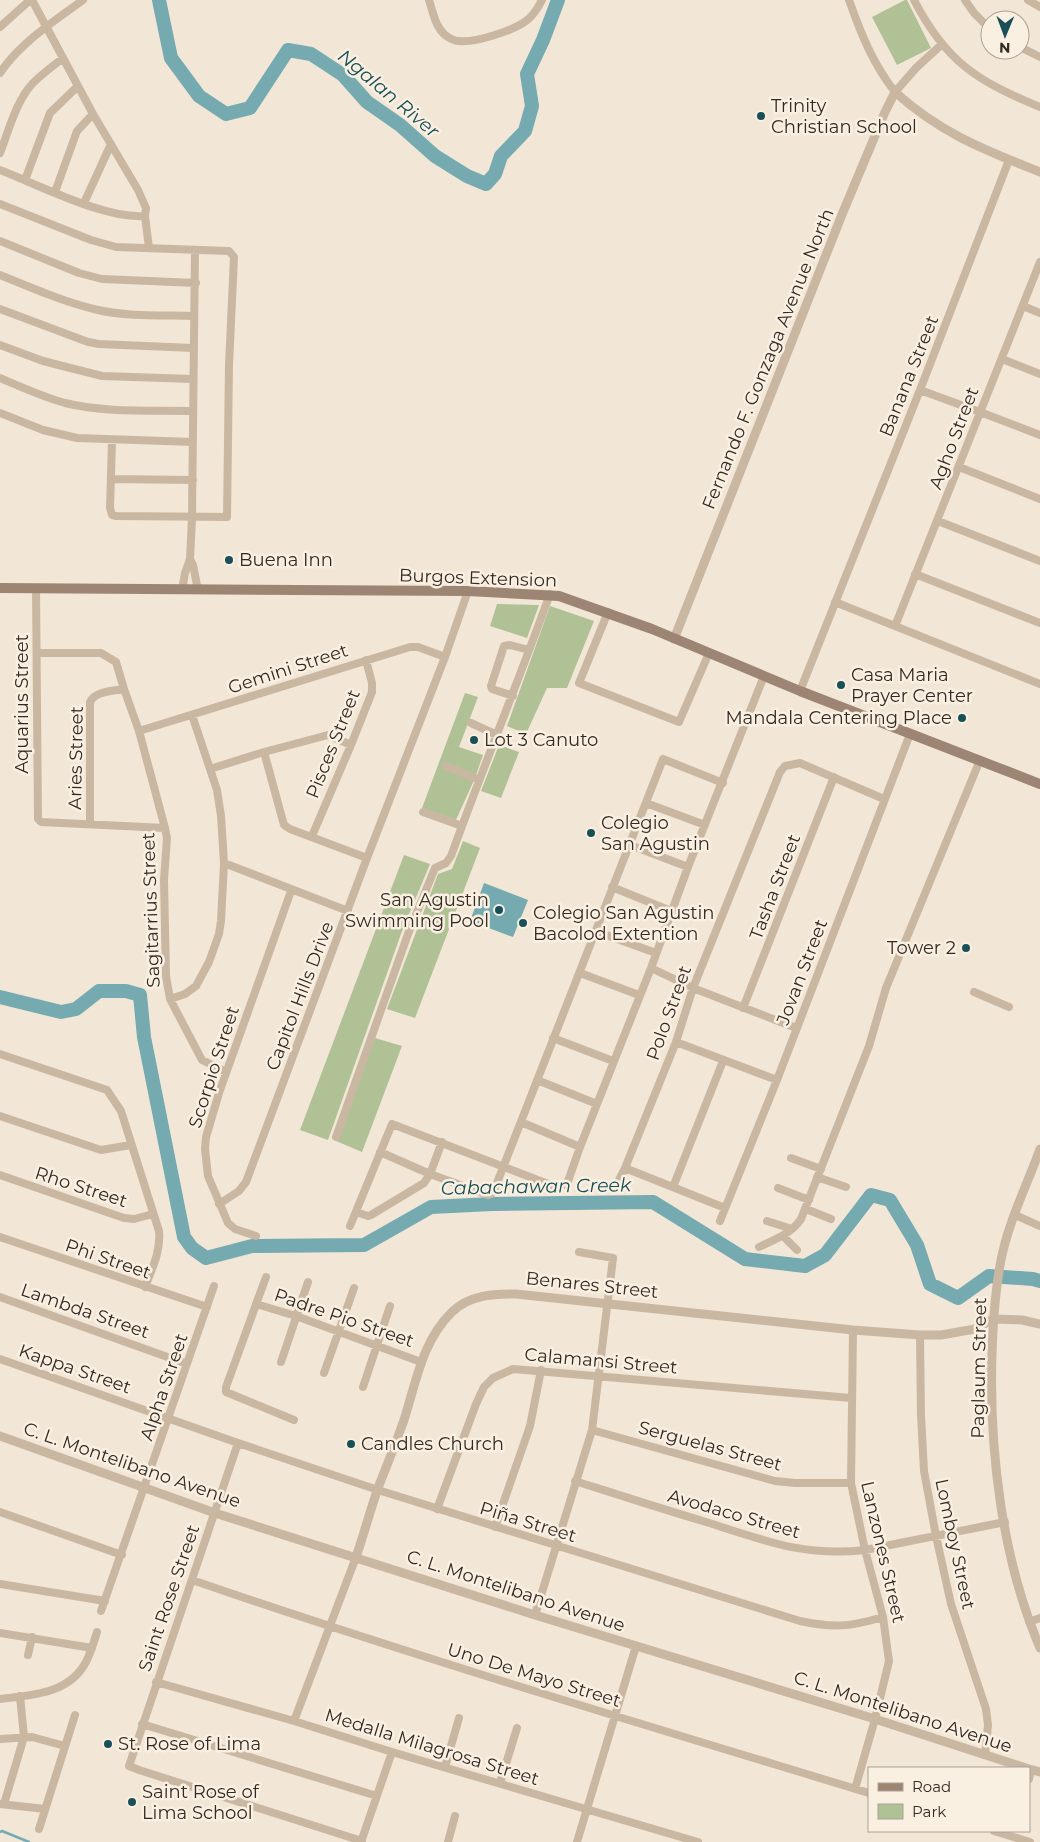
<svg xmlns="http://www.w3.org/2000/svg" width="1040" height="1842" viewBox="0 0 1040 1842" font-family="Montserrat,sans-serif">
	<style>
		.green { fill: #b0c196 }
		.water { fill: #74aab0 }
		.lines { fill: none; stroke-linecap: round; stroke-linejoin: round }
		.stream { stroke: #74aab0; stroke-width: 2.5 }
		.river { stroke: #74aab0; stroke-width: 14 }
		.minor { stroke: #cab7a2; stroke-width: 8 }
		.tertiary { stroke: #cab7a2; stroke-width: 9 }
		.secondary { stroke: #9d8574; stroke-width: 10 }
		.poi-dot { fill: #194f57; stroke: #f9f0e2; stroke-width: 2 }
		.labels { text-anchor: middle; stroke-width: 5; stroke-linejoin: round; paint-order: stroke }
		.poi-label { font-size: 18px; fill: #342a25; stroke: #f9f0e2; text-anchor: start }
		.street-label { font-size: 18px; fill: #342a25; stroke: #f9f0e2 }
		.water-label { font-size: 19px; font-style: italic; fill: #194f57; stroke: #f9f0e2 }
	</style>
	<rect width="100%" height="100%" fill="#f2e6d6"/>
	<path class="green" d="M905 0H907L931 48 897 65 872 17Z
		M497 604 539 605 527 638 490 626Z
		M550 606 594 621 567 688H547L526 734 507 726Z
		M465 693 478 697 459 747 483 755 475 778 456 820 422 808Z
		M499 745 519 752 501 798 481 791Z
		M463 841 480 848 415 1018 387 1009 438 874 452 869Z
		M404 855 430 864 402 931 328 1140 300 1130Z
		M375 1038 402 1046 362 1152 336 1141Z"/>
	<path class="water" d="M484 883 528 900 513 937 470 921Z"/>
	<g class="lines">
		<path class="stream" d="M0 1832 2 1831 29 1842"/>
		<path class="river" d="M159 0 171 58 199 96 226 114 250 108 288 50 311 54 343 75 367 102 400 125 435 156 467 176 486 184 495 174 501 156 525 131 532 106 527 74 543 40 558 0
			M0 997 61 1012 76 1009 99 991H126L140 995 144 1037 184 1237 192 1248 206 1258 252 1246 364 1245 431 1207 492 1204 653 1202 745 1259 805 1266 825 1255 871 1195 890 1200 917 1245 930 1284 958 1298 989 1276 1033 1279 1040 1281"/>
		<path class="minor" d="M32 0 93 114 138 190 146 208 145 216 149 248
			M429 0C433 12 435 26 445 35 449 38 454 41 459 41 475 43 512 31 526 21 533 16 538 8 542 0
			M849 0C861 34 873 64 895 92L916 68 941 45
			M914 0C946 62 977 81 1040 107
			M965 0 974 13 990 29
			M1028 0 1040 7
			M0 27 30 0
			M1020 47 1040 57
			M0 73C20 43 54 21 83 0
			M0 153C9 130 16 101 33 83 42 74 53 66 63 58
			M0 170C39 185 104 219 145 216
			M25 180 50 113 78 86
			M55 192 77 131 93 114
			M84 203 111 144
			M0 204 91 240 116 247 229 251 234 257 229 365 227 517 116 516 112 515 110 508 112 440
			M0 241 79 273 102 279 196 283
			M0 275C32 288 64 302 98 310 128 317 163 315 194 316
			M1023 306 1040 313
			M0 309 88 342 99 344 193 348
			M0 345 43 361 102 376 193 379
			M1002 359 1040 374
			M0 378C21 387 43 397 65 403 106 413 150 410 193 411
			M920 390 980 412 1040 435
			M0 413 43 430 77 438 193 442
			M959 467 1040 499
			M111 479 193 480
			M938 521 1040 561
			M190 559 193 565 198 590
			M915 574 1040 623
			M36 588 38 819 41 822 165 828
			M182 590 185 573 190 559 192 518 195 250
			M835 602 1040 684
			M608 612 579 683 679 722 709 653
			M895 626 1040 262
			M37 653H101L116 662 124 689 139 731 165 828 167 838 164 880 166 976 170 999 202 1060 226 1072
			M800 691 920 390 1009 160
			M513 696 492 689 491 686 504 646 510 645 529 650
			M471 723 497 735
			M139 731 410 647H418L445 657
			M264 752 284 825 290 829 367 858
			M446 766 479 780
			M210 769 264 752 328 735 351 745
			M646 803 705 825
			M423 812 462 826
			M90 823V702C95 691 113 691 124 689
			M312 836 351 745 372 692V683L366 660
			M630 845 688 867
			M224 863 348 911
			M612 887 671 911
			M595 931 656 953
			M651 968 693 988 796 1028
			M580 973 639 995
			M974 992 1009 1007
			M170 999 185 994 196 986 209 962 219 934 221 921 224 863 221 816 217 790 192 715
			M743 1008 834 777
			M553 1038 613 1061
			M676 1042 777 1080
			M0 1054 107 1090 121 1111 159 1231C161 1251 152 1269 145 1287
			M537 1080 597 1104
			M0 1116 101 1150 131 1145
			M521 1122 580 1147
			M336 1137 408 934 435 868 446 863 451 856C483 768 518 682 550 594
			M380 1152 430 1174 488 1195 493 1193 663 759 723 783
			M791 1158 821 1169
			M625 1168 725 1208
			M0 1175 124 1218 134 1219 153 1214
			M817 1177 846 1187
			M673 1187 723 1061
			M615 1188 625 1168 676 1042 693 988 780 772 785 766 800 763 884 799
			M778 1188 809 1200
			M219 1204 239 1191 246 1182 367 858 445 657 468 591
			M806 1209 831 1219
			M356 1212 368 1216 371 1215 424 1183 430 1174 442 1142
			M1015 1215 1040 1226
			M720 1221 777 1080 910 734
			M767 1221 792 1229
			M350 1226 392 1124 556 1187 567 1184 580 1147 651 968 688 867 764 676
			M256 1236 235 1229 228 1223 208 1176 205 1149 206 1137 219 1093 291 891
			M783 1236 797 1250
			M0 1237 207 1307
			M759 1247C774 1240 791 1234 801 1219L869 1046 886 988 980 760
			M266 1277 226 1387V1392L294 1420
			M0 1297 187 1364
			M256 1304 296 1316 421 1362
			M853 1330 851 1483 865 1550 883 1617 889 1661 875 1719 855 1789
			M920 1335 921 1415 924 1471 936 1536 951 1604 986 1709 988 1725 985 1755
			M0 1359 238 1443 378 1490 800 1621C833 1628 850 1627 883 1617
			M281 1362 308 1282
			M324 1373 354 1288
			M363 1387 390 1306
			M592 1430 775 1481 795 1483H851
			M238 1443 129 1766 139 1770 362 1841
			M575 1481C619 1495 662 1509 706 1522 763 1540 803 1557 865 1550L1005 1522
			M437 1509 476 1404 484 1387 493 1378 513 1369 851 1398
			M0 1512 122 1555
			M495 1527 530 1426 541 1370
			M192 1580C416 1657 642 1724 869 1793
			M0 1584 105 1601
			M101 1611 214 1286
			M535 1615 592 1430 613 1258 579 1252
			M1029 1622 1040 1618
			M0 1633 92 1648
			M28 1655 32 1637
			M156 1682 294 1721 392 1752 698 1842
			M0 1699C32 1695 69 1694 86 1662 91 1652 94 1642 97 1632
			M294 1721 356 1557
			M142 1724 377 1796
			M0 1739 32 1737 65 1746
			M445 1767 459 1718
			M1029 1779 1031 1770
			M500 1783 517 1728
			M0 1804 45 1809
			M4 1804 24 1737 20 1696
			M39 1829 75 1715
			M994 1831 1030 1842
			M361 1842 392 1752
			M448 1842 455 1816
			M577 1842 636 1646"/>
		<path class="tertiary" d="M674 639 843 212 885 112 895 92C940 133 985 150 1040 172
			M1040 1149C1027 1185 1008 1223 1001 1260 995 1291 993 1323 992 1354 989 1451 1002 1559 1040 1648
			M0 1436 215 1513 535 1615 875 1719 1026 1768
			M356 1557C364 1534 370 1511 378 1488 387 1465 396 1443 404 1420 416 1383 422 1341 452 1312 469 1295 493 1294 516 1294L853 1330 920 1335H941L975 1329 993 1319 1022 1320 1040 1324
			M1029 1769 1040 1772"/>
		<path class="secondary" d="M0 588 468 591 559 596 652 629 800 691 1040 784"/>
	</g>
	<g class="poi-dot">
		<circle cx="761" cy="116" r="5"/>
		<circle cx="229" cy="560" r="5"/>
		<circle cx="841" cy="685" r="5"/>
		<circle cx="962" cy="718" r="5"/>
		<circle cx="474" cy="740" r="5"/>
		<circle cx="591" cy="833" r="5"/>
		<circle cx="499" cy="910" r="5"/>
		<circle cx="523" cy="923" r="5"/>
		<circle cx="966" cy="948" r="5"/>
		<circle cx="351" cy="1444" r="5"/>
		<circle cx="108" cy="1744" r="5"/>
		<circle cx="132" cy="1802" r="5"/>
	</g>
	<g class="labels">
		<g class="poi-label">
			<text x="771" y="112">Trinity<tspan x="771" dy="21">Christian School</tspan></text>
			<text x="239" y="566">Buena Inn</text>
			<text x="851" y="681">Casa Maria<tspan x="851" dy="21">Prayer Center</tspan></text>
			<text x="952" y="724" text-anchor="end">Mandala Centering Place</text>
			<text x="484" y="746">Lot 3 Canuto</text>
			<text x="601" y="829">Colegio<tspan x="601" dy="21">San Agustin</tspan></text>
			<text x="489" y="906" text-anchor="end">San Agustin<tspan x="489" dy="21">Swimming Pool</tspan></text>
			<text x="533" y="919">Colegio San Agustin<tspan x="533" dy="21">Bacolod Extention</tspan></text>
			<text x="956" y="954" text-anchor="end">Tower 2</text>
			<text x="361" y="1450">Candles Church</text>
			<text x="118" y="1750">St. Rose of Lima</text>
			<text x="142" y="1798">Saint Rose of<tspan x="142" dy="21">Lima School</tspan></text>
		</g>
		<g class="street-label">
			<text transform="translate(768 359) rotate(-68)" y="6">Fernando F. Gonzaga Avenue North</text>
			<text transform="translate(909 376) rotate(-68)" y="6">Banana Street</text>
			<text transform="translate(954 438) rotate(-69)" y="6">Agho Street</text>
			<text transform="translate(478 578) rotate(2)" y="6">Burgos Extension</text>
			<text transform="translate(288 669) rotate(-18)" y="6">Gemini Street</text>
			<text transform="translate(22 704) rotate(-90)" y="6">Aquarius Street</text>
			<text transform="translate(333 744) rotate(-68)" y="6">Pisces Street</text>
			<text transform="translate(76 758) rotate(-89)" y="6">Aries Street</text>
			<text transform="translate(775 887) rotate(-69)" y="6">Tasha Street</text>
			<text transform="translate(151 910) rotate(-92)" y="6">Sagitarrius Street</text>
			<text transform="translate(802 972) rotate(-69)" y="6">Jovan Street</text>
			<text transform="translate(300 996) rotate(-69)" y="6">Capitol Hills Drive</text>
			<text transform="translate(669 1013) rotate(-70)" y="6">Polo Street</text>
			<text transform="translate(214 1067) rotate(-72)" y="6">Scorpio Street</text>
			<text transform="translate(81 1187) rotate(18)" y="6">Rho Street</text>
			<text transform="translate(108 1259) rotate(19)" y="6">Phi Street</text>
			<text transform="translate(592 1285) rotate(6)" y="6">Benares Street</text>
			<text transform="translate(85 1311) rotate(19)" y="6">Lambda Street</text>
			<text transform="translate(344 1318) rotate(19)" y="6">Padre Pio Street</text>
			<text transform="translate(601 1361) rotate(5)" y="6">Calamansi Street</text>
			<text transform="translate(979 1368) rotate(-89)" y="6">Paglaum Street</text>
			<text transform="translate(75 1369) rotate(19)" y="6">Kappa Street</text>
			<text transform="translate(164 1387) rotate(-71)" y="6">Alpha Street</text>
			<text transform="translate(710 1446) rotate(15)" y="6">Serguelas Street</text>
			<text transform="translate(132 1465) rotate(19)" y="6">C. L. Montelibano Avenue</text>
			<text transform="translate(734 1514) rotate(16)" y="6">Avodaco Street</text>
			<text transform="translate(528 1522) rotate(17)" y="6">Piña Street</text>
			<text transform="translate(955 1544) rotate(78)" y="6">Lomboy Street</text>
			<text transform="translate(883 1552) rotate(77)" y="6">Lanzones Street</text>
			<text transform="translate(516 1591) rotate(18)" y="6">C. L. Montelibano Avenue</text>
			<text transform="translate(169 1598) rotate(-71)" y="6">Saint Rose Street</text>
			<text transform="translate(534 1675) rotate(17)" y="6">Uno De Mayo Street</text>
			<text transform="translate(903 1712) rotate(18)" y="6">C. L. Montelibano Avenue</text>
			<text transform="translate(432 1747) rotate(17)" y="6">Medalla Milagrosa Street</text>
		</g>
		<g class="water-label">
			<text transform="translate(389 93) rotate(40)" y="7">Ngalan River</text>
			<text transform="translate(536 1186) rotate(-1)" y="7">Cabachawan Creek</text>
		</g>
	</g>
	<rect x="868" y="1767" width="162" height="65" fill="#f9f0e2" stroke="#aaa196"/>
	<rect x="878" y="1783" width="25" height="8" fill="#9d8574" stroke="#aaa196"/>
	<text x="912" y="1792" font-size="15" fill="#342a25">Road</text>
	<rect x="878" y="1804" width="25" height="15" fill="#b0c196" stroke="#aaa196"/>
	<text x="912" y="1817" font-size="15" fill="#342a25">Park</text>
	<g transform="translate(1005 35) rotate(181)"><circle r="24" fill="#f9f0e2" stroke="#aaa196"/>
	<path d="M0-4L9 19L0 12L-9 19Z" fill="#194f57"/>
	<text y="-8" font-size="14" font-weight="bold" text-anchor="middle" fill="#342a25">N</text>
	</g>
</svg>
